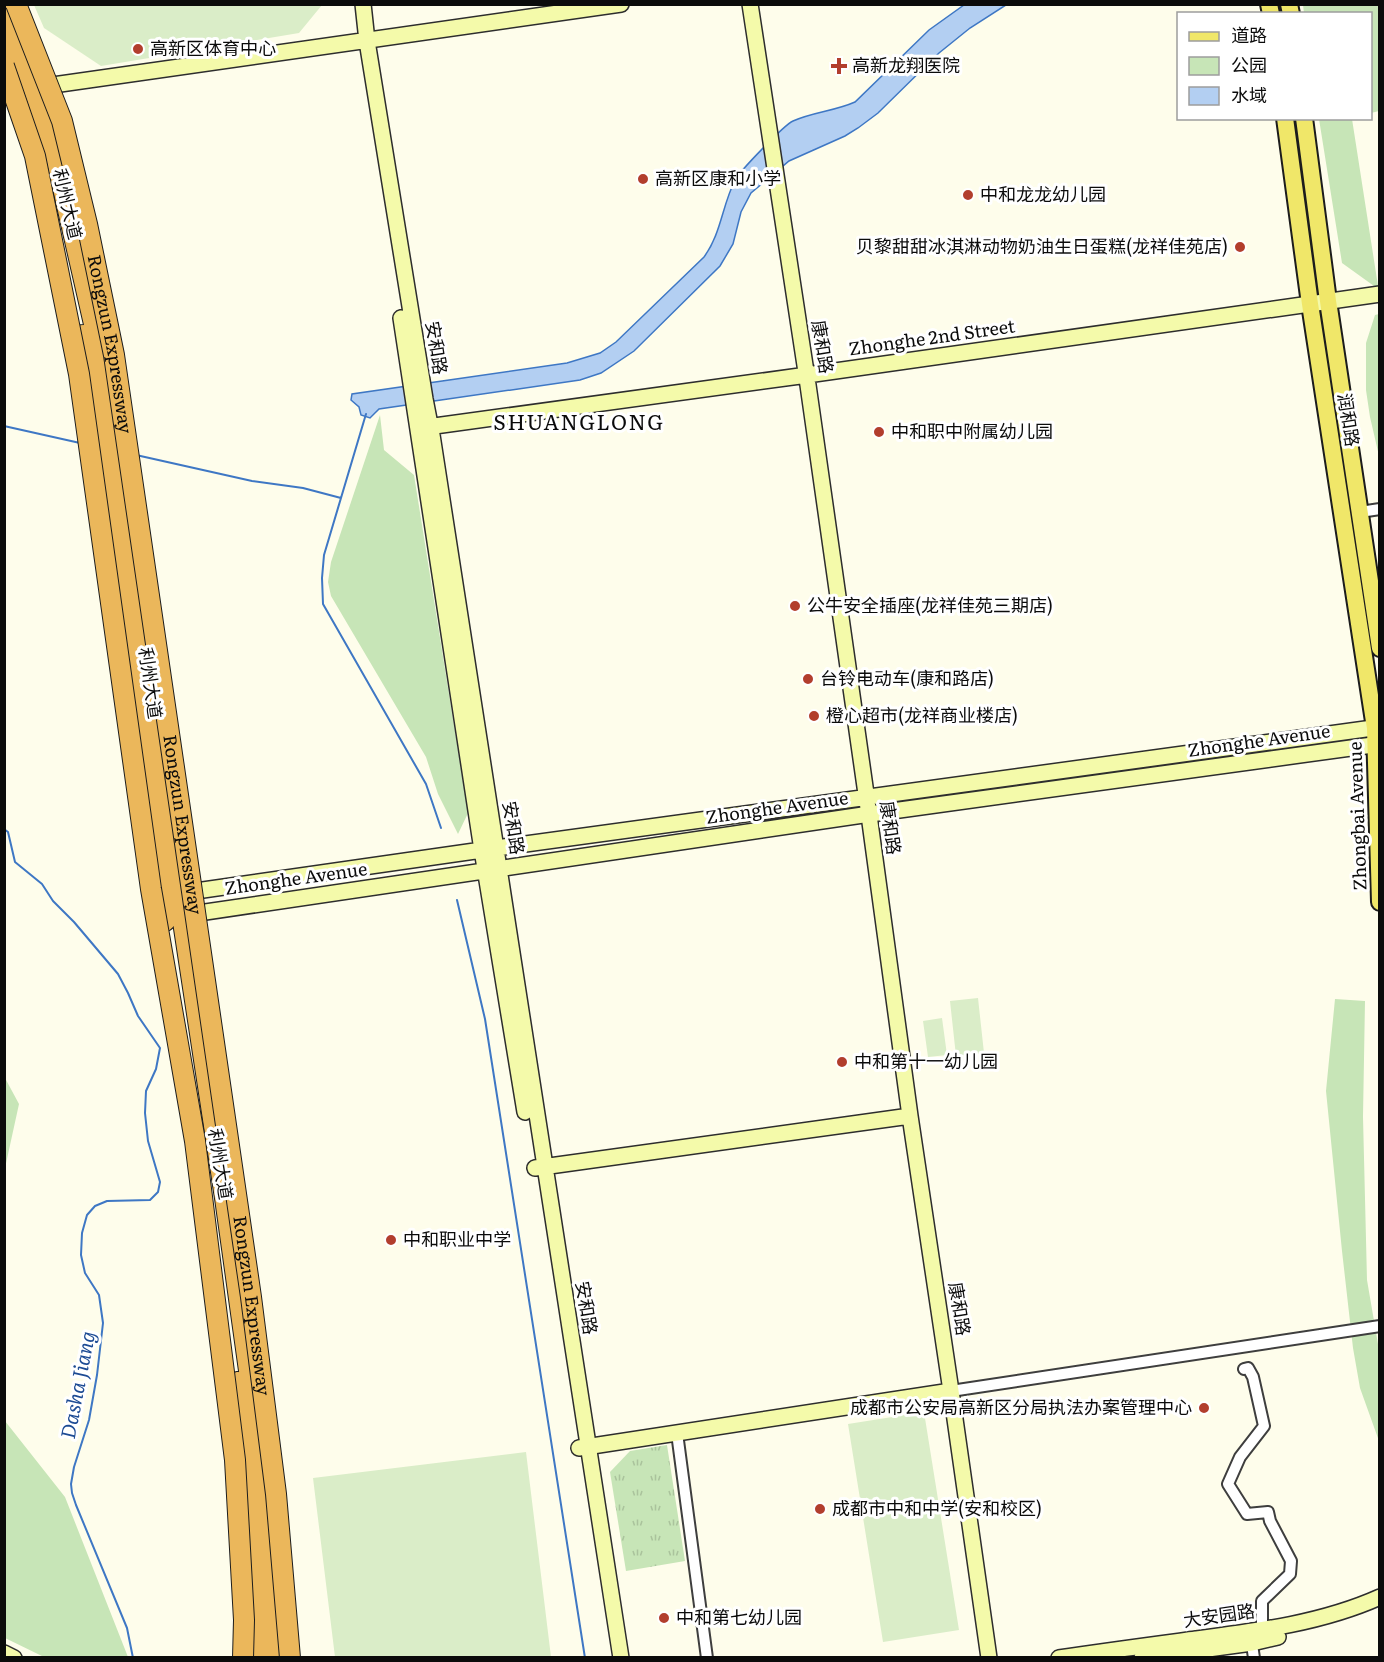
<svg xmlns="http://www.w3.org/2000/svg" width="1384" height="1662" viewBox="0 0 1384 1662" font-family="Literata,'Noto Sans SC',serif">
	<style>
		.grass { fill: url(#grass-tufts) }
		.park { fill: #c7e5b7 }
		.pitch { fill: #daedc8 }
		.water { fill: #b3cff2; stroke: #3e77c4; stroke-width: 1.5 }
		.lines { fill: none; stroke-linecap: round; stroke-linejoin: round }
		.stream { stroke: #3e77c4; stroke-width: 2 }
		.street-casing { stroke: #3e3e3e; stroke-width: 14 }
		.secondary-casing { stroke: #2d2d2d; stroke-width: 18 }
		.primary-casing { stroke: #1c1c1c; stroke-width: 20 }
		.highway-casing { stroke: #1c1c1c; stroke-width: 22 }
		.street { stroke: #fff; stroke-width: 10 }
		.secondary { stroke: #f4faaa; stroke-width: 15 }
		.primary { stroke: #f0e769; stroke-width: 16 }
		.highway { stroke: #ebb75b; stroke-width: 20 }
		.highway-bridge-casing { stroke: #1c1c1c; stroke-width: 22; stroke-linecap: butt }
		.highway-bridge { stroke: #ebb75b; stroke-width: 20 }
		.poi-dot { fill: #b23e2d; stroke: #fff; stroke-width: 2 }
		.labels { text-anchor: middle; stroke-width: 6; stroke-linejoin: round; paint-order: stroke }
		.poi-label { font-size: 18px; fill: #0b0b0b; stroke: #fff; text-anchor: start }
		.street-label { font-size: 18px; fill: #0b0b0b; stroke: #fff }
		.water-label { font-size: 20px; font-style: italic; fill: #1d4b94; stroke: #fff }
		.quarter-label { font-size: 21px; letter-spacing: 1.5px; fill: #0b0b0b; stroke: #fff }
	</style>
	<defs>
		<pattern id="grass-tufts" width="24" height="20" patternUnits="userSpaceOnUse" patternTransform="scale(1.5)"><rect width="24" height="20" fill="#c7e5b7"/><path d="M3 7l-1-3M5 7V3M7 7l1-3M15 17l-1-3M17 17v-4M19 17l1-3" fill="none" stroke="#aac39c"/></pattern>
	</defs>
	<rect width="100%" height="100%" fill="#fefdeb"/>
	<path class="grass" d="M667 1445 685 1561 626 1571 610 1472 630 1451Z"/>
	<path class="park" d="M1303 5H1379V111L1371 113 1370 14 1304 13Z
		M1319 119H1352L1378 286H1374L1342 263Z
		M1379 314H1380L1379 456 1370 417 1366 390V343L1375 315Z
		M380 415 384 450 414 475 468 813 458 834 438 794 426 757 331 596 328 582 331 562Z
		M1335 999 1365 1001 1363 1117 1367 1280 1379 1350V1441L1360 1388 1353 1348 1342 1251 1326 1091Z
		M5 1078 19 1104 5 1168Z
		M5 1421 65 1497 128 1657H44L5 1638Z"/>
	<path class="pitch" d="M34 5H322L299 33 101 66 44 28Z
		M978 998 984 1053 956 1056 950 1001Z
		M942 1018 947 1055 928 1057 923 1021Z
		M924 1412 959 1630 883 1642 848 1424Z
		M526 1452 551 1657H335L313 1478Z"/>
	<path class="water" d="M964 5H1006L970 28 939 53 878 113 858 128 845 136 789 161 751 193 741 212 733 244 720 266 634 351 601 373 580 380 379 409 370 418 361 415 359 407 351 400 352 394 567 363 600 353 616 342 704 257C721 234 722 206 735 180 740 171 784 125 793 121 813 112 835 111 855 102L929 30Z"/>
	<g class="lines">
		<path class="stream" d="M366 414 324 555 322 578 323 604 426 784 441 828
			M4 426 80 443
			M136 455 252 481 303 488 341 498
			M4 829 8 832 15 862 42 884 53 901 74 922 118 974 128 993 138 1016 160 1048 156 1069 146 1091 145 1113 148 1141 160 1182 158 1192 150 1200 107 1201 95 1206 87 1215 82 1233 81 1255 85 1273 99 1295 103 1323 97 1375 89 1420 74 1467 71 1484 72 1493 76 1505 127 1628 133 1658
			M457 900 485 1019 585 1658"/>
		<defs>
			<path id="street" d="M1360 512 1380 509
				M1244 1369 1248 1368 1253 1377 1264 1426 1240 1457 1228 1484 1247 1514 1268 1512 1270 1521 1291 1561 1290 1574 1262 1601V1630
				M951 1391 1380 1326
				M677 1433 707 1658
				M1251 1638 1254 1658"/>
			<path id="secondary" d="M363 4 367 41 425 399 432 435 621 1658
				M750 4 808 385 869 815 910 1116 951 1391 989 1658
				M39 87 621 4
				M401 318 482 850 525 1112
				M420 428 800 376 1380 294
				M182 893 482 850 1380 727
				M185 915 863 815 1380 744
				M535 1168 910 1116
				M579 1448 951 1391
				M4 1653 14 1658
				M1059 1658C1105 1651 1151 1645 1196 1639 1258 1631 1322 1623 1380 1597
				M1142 1658 1252 1643 1278 1637"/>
			<path id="primary" d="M1269 4 1271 14
				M1289 4 1291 14
				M1285 118 1310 304 1375 728 1380 902
				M1304 118 1328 301 1380 648"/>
			<path id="highway" d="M5 4 55 153 102 359 120 467 182 915 225 1198 263 1471 270 1531 278 1658
				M4 46 18 83
				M83 335 89 360 105 472 165 921
				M238 1382 254 1523 260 1658"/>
		</defs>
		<use href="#street" class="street-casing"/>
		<use href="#secondary" class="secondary-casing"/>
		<use href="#primary" class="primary-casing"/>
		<use href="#highway" class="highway-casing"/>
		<use href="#street" class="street"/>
		<use href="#secondary" class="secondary"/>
		<use href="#primary" class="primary"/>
		<use href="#highway" class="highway"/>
		<defs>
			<g id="highway-bridge">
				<path id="s1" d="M16 4 62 121 87 224 114 355 251 1297 276 1494 290 1658"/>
				<path d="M4 66 35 156 79 374 151 889 195 1141 235 1460 244 1620 243 1658"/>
			</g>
		</defs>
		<use href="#highway-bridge" class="highway-bridge-casing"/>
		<use href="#highway-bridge" class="highway-bridge"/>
	</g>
	<g class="poi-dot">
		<circle cx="138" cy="49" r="6"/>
		<path d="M836 57h6v6h6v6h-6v6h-6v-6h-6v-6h6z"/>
		<circle cx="643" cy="179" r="6"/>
		<circle cx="968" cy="195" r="6"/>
		<circle cx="1240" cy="247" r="6"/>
		<circle cx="879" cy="432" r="6"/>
		<circle cx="795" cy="606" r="6"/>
		<circle cx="808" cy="679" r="6"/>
		<circle cx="814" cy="716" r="6"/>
		<circle cx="842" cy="1062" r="6"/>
		<circle cx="391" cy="1240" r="6"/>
		<circle cx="1204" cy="1408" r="6"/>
		<circle cx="820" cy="1509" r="6"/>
		<circle cx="664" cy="1618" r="6"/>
	</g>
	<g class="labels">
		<g class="poi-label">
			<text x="150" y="55">高新区体育中心</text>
			<text x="852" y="72">高新龙翔医院</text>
			<text x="655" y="185">高新区康和小学</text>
			<text x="980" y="201">中和龙龙幼儿园</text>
			<text x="1228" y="253" text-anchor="end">贝黎甜甜冰淇淋动物奶油生日蛋糕(龙祥佳苑店)</text>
			<text x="891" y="438">中和职中附属幼儿园</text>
			<text x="807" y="612">公牛安全插座(龙祥佳苑三期店)</text>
			<text x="820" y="685">台铃电动车(康和路店)</text>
			<text x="826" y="722">橙心超市(龙祥商业楼店)</text>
			<text x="854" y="1068">中和第十一幼儿园</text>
			<text x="403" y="1246">中和职业中学</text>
			<text x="1192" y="1414" text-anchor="end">成都市公安局高新区分局执法办案管理中心</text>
			<text x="832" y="1515">成都市中和中学(安和校区)</text>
			<text x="676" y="1624">中和第七幼儿园</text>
		</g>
		<g class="street-label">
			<text transform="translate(67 204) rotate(77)" y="6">利州大道</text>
			<text transform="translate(932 338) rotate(-8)" y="6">Zhonghe 2nd Street</text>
			<text dy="6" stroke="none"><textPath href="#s1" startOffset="354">Rongzun Expressway</textPath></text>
			<text transform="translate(822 347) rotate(81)" y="6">康和路</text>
			<text transform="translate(436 348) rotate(81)" y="6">安和路</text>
			<text transform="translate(1348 420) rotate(81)" y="6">润和路</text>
			<text transform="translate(150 683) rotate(82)" y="6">利州大道</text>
			<text transform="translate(1259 741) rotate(-8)" y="6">Zhonghe Avenue</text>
			<text transform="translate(777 808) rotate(-8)" y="6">Zhonghe Avenue</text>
			<text transform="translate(1358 816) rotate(-92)" y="6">Zhongbai Avenue</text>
			<text dy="6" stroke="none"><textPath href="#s1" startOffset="840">Rongzun Expressway</textPath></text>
			<text transform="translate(513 828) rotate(81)" y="6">安和路</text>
			<text transform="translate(890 828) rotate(82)" y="6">康和路</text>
			<text transform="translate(296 879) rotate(-8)" y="6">Zhonghe Avenue</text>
			<text transform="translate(220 1164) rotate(81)" y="6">利州大道</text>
			<text dy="6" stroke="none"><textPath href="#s1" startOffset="1326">Rongzun Expressway</textPath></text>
			<text transform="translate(586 1308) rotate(81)" y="6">安和路</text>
			<text transform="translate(959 1309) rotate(81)" y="6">康和路</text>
			<text transform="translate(1219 1616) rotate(-8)" y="6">大安园路</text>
		</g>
		<g class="water-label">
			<text transform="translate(78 1385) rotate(-79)" y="7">Dasha Jiang</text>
		</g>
		<g class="quarter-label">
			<text x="579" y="430">SHUANGLONG</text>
		</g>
	</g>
	<rect width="1384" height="1662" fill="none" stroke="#0b0b0b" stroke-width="12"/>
	<rect x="1177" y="12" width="195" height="108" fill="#ffffff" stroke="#9d9d9d" stroke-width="1.5"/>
	<rect x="1189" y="32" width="30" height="9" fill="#f0e769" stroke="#9d9d9d" stroke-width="1.5"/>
	<text x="1231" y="42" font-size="18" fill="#0b0b0b">道路</text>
	<rect x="1189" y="57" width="30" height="18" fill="#c7e5b7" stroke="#9d9d9d" stroke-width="1.5"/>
	<text x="1231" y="72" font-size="18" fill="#0b0b0b">公园</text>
	<rect x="1189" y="87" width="30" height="18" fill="#b3cff2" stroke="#9d9d9d" stroke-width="1.5"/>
	<text x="1231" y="102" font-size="18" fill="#0b0b0b">水域</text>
</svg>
